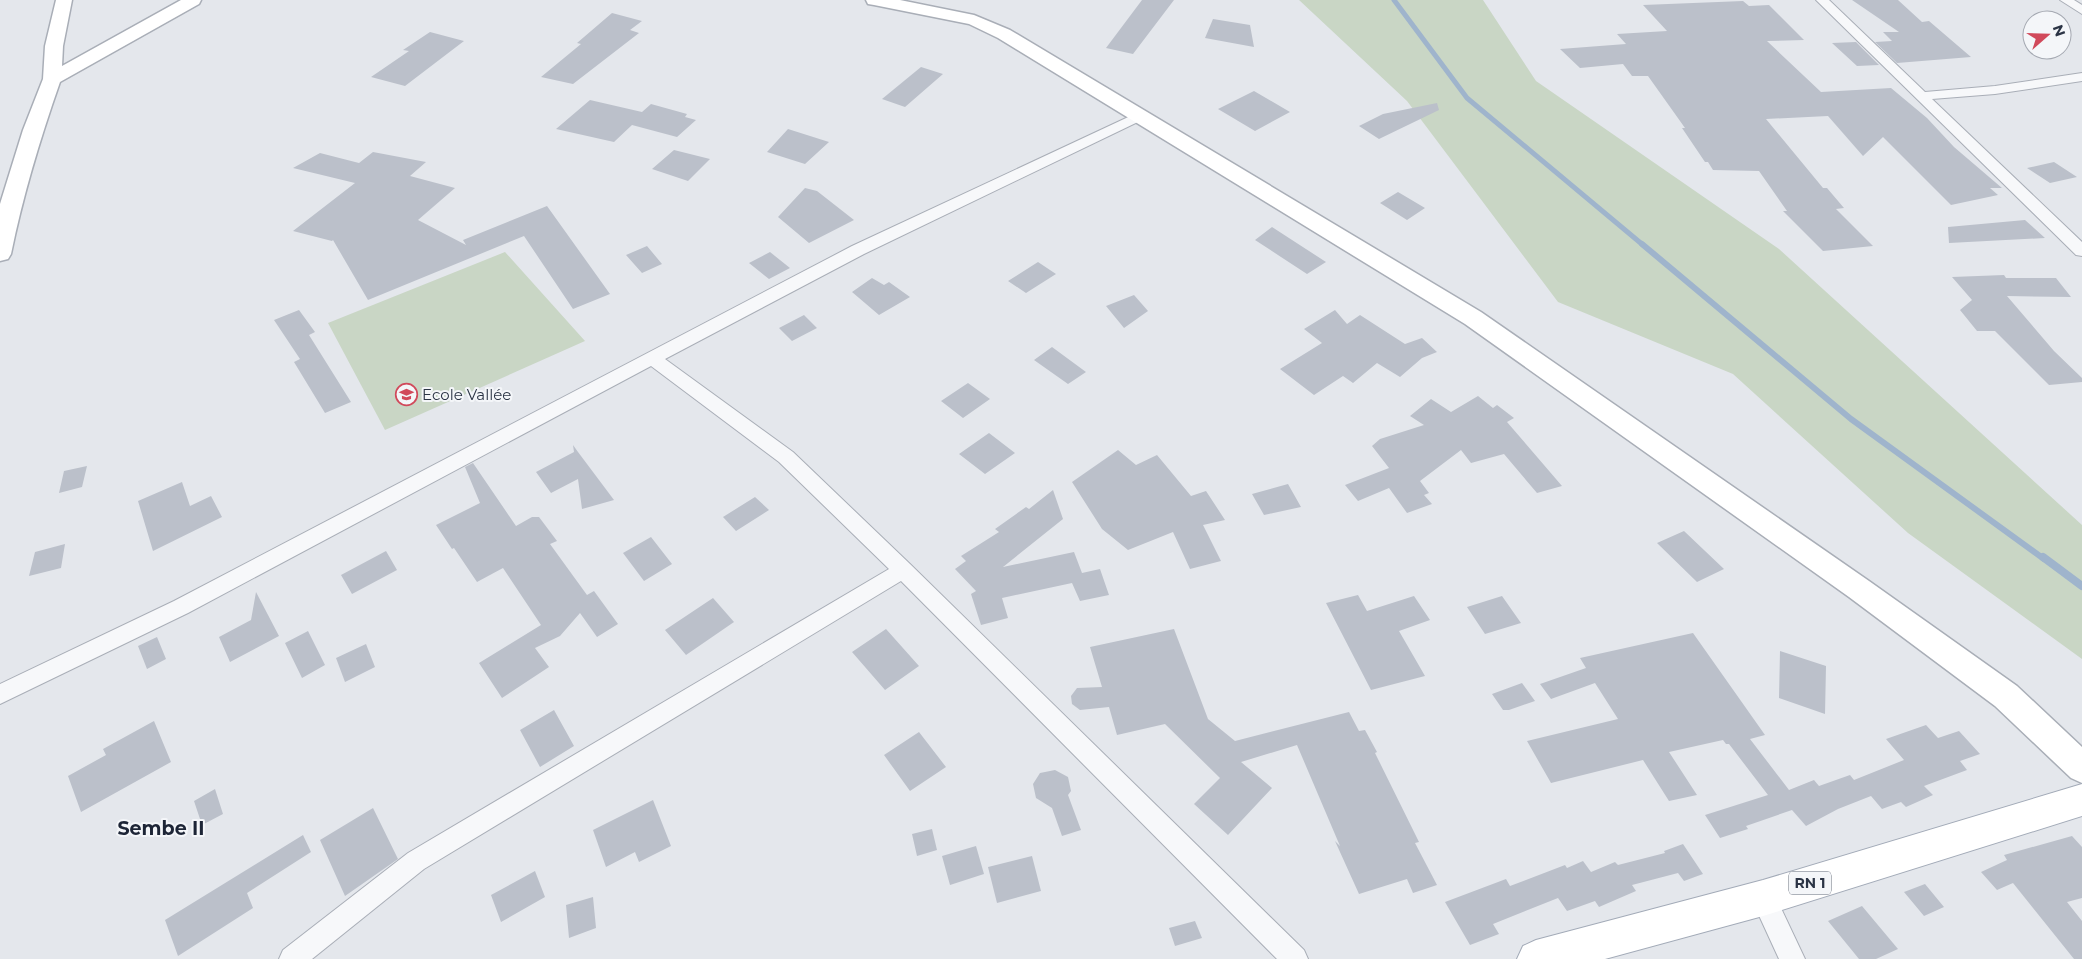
<svg xmlns="http://www.w3.org/2000/svg" width="2082" height="959" viewBox="0 0 2082 959" font-family="Montserrat,sans-serif">
	<style>
		.green { fill: #c9d6c5 }
		.lines { fill: none; stroke-linecap: round; stroke-linejoin: round }
		.stream-far2 { stroke: #9fb4cc; stroke-width: 5 }
		.stream-far1 { stroke: #9fb4cc; stroke-width: 6 }
		.stream { stroke: #9fb4cc; stroke-width: 8 }
		.building { fill: #bbc0ca }
		.street-casing { stroke: #a9aeb7; stroke-width: 2 }
		.secondary-casing { stroke: #a9aeb7; stroke-width: 3 }
		.primary-casing { stroke: #a3abb8; stroke-width: 2 }
		.street { fill: #f7f8fa; fill-rule: evenodd }
		.secondary { fill: #fff; fill-rule: evenodd }
		.primary { fill: #fff; fill-rule: evenodd }
		.labels { text-anchor: middle; stroke-width: 4; stroke-linejoin: round; paint-order: stroke }
		.shield { fill: #f4f6f9; stroke: #676e7b; stroke-width: 1 }
		.shield-label { font-size: 14px; font-weight: bold; fill: #2b3445 }
		.poi-label { font-size: 15px; fill: #2b3445; stroke: #f4f6f9; text-anchor: start }
		.near-neighbourhood-label { font-size: 19px; font-weight: bold; fill: #1d2536; stroke: #f4f6f9 }
	</style>
	<rect width="100%" height="100%" fill="#e4e7ec"/>
	<path class="green" d="M1299 0H1483L1536 81 1779 249 2082 525V659L1908 533 1733 374 1558 302 1407 101Z
		M505 252 585 341 385 430 328 323Z"/>
	<g class="lines">
		<path class="stream-far2" d="M1394 0 1467 98 1643 245"/>
		<path class="stream-far1" d="M1642 244 1851 419 2044 559"/>
		<path class="stream" d="M2043 557 2082 586"/>
	</g>
	<path class="building" d="M1142 0H1174L1133 54 1106 48Z
		M1852 0H1898L1922 22 1929 21 1971 57 1897 63 1875 42 1892 41 1883 32H1899Z
		M1743 1 1749 6 1769 5 1804 40 1767 41 1821 92 1891 88 1927 118 1954 147 2002 188H1990L1998 195 1951 205 1883 137 1863 156 1828 116 1766 119 1823 188H1827L1844 208 1836 209 1873 246 1823 251 1783 211H1787L1759 171 1713 170 1708 162H1705L1682 128H1685L1648 76H1632L1623 64 1580 68 1560 49 1626 44 1617 34 1667 31 1643 5Z
		M612 13 642 21 630 30 639 33 573 84 541 77 581 44 577 43Z
		M1213 19 1250 25 1254 47 1205 38Z
		M430 32 464 41 405 86 371 77 409 51 403 50Z
		M1856 42 1879 65 1857 66 1832 43Z
		M921 67 943 74 905 107 882 99Z
		M1254 91 1290 112 1255 131 1218 109Z
		M590 100 642 112 651 104 687 114 685 117 696 120 677 137 632 125 614 142 556 129Z
		M1437 103 1439 110 1379 139 1359 126 1383 114Z
		M788 129 829 142 805 164 767 152Z
		M674 150 710 159 688 181 652 169Z
		M373 152 426 162 410 176 455 188 418 220 466 245 463 240 547 206 610 294 573 309 524 236 368 300 333 240 332 241 293 231 355 183 293 168 320 153 359 163Z
		M2054 162 2077 177 2050 183 2027 168Z
		M805 188 817 191 854 220 809 243 778 217Z
		M1398 192 1425 208 1407 220 1380 203Z
		M2025 220 2045 238 1949 243 1948 227Z
		M1272 227 1326 262 1307 274 1255 240Z
		M647 246 662 264 642 273 626 255Z
		M770 252 790 268 769 279 749 263Z
		M1038 262 1056 274 1026 293 1008 281Z
		M2004 275 2006 278H2056L2071 297 2007 296 2054 351 2082 378V382L2049 385 1995 331H1977L1960 310 1972 300 1952 277Z
		M872 278 884 285 889 282 910 297 879 315 852 292Z
		M1134 295 1148 311 1124 328 1106 306Z
		M299 310 315 332 309 335 351 402 325 413 294 362 300 359 274 320Z
		M1335 310 1347 324 1360 315 1405 344 1422 338 1437 352 1422 358 1400 377 1377 363 1353 383 1343 376 1314 395 1280 369 1322 343 1304 329Z
		M804 315 817 328 792 341 779 328Z
		M1052 347 1086 372 1068 384 1034 360Z
		M968 383 990 399 963 418 941 401Z
		M1478 396 1493 408 1497 405 1514 418 1507 422 1562 486 1537 493 1504 454 1471 463 1461 450 1420 481 1429 493 1424 495 1432 504 1407 513 1389 488 1358 501 1345 485 1389 468 1372 446 1380 439 1424 425 1410 416 1431 399 1451 412Z
		M989 433 1015 453 985 474 959 454Z
		M573 445 578 452 614 500 582 509 578 479 551 493 536 472 574 452Z
		M1118 450 1136 465 1157 455 1191 496 1206 491 1225 520 1203 525 1221 561 1190 569 1173 532 1128 550 1102 529 1072 482Z
		M473 463 516 526 532 517H539L557 541 550 544 587 595 594 591 618 624 597 637 580 613 560 636 535 648 549 667 502 698 479 663 541 625 503 568 477 582 454 548 452 549 436 525 480 503 465 467Z
		M87 466 82 487 59 493 64 471Z
		M182 482 190 506 211 496 222 517 153 551 138 501Z
		M1288 484 1301 507 1264 515 1252 494Z
		M1053 490 1063 519 1003 567 1074 552 1082 573 1100 569 1109 595 1080 601 1072 583 1002 598 1008 618 981 625 971 594 976 591 955 569 966 561 961 556 999 532 995 529 1026 507 1029 509Z
		M755 497 769 510 736 531 723 517Z
		M1684 531 1724 569 1697 582 1657 543Z
		M651 537 672 564 644 581 623 553Z
		M65 544 61 568 29 576 35 552Z
		M386 551 397 570 352 594 341 575Z
		M256 592 279 636 230 662 219 637 251 620Z
		M1358 595 1367 611 1414 596 1430 620 1399 631 1425 676 1371 690 1326 603Z
		M1502 596 1521 623 1485 634 1467 607Z
		M713 598 734 622 686 655 665 630Z
		M886 629 919 666 885 690 852 652Z
		M1174 629 1208 719 1235 741 1349 712 1359 731 1365 730 1377 752 1375 753 1419 842 1415 843 1437 885 1413 893 1407 879 1359 894 1335 841 1340 846 1297 745 1241 762 1272 788 1228 835 1194 804 1220 778 1165 724 1117 735 1109 707 1080 710 1072 704 1071 696 1077 688 1102 687 1090 647Z
		M308 631 325 665 302 678 285 643Z
		M1693 633 1765 735 1750 739 1789 790 1814 780 1819 786 1850 775 1854 780 1904 760 1886 739 1926 725 1938 738 1959 731 1980 754 1960 761 1967 770 1924 786 1933 795 1906 807 1901 802 1882 809 1871 796 1838 809 1806 826 1792 810 1746 826 1748 829 1720 838 1705 815 1768 795 1729 744H1726L1723 740 1669 752 1697 795 1669 801 1643 760 1551 783 1527 741 1618 719 1595 683 1551 699 1540 684 1586 668 1580 658Z
		M157 637 166 659 147 669 138 646Z
		M366 644 375 667 345 682 336 658Z
		M1780 651 1826 666 1825 714 1779 698Z
		M1522 683 1535 701 1509 710H1503L1492 694Z
		M554 710 574 746 540 767 520 730Z
		M154 721 171 762 81 812 68 776 106 755 103 749Z
		M919 732 946 767 910 791 884 755Z
		M1055 770 1068 777 1071 791 1068 795 1081 830 1062 836 1052 808 1036 798 1033 784 1040 773Z
		M215 789 223 814 202 825 194 801Z
		M653 800 671 846 639 862 635 852 606 867 593 830Z
		M373 808 398 859 345 896 320 840Z
		M932 829 937 850 917 856 912 834Z
		M303 835 311 852 247 893 253 908 178 956 165 920Z
		M2072 836 2082 847V898L2067 902 2082 921V959H2074L2013 883 1997 890 1981 872 2007 860 2004 855Z
		M1683 844 1703 874 1684 881 1678 873 1632 885 1636 891 1599 907 1595 901 1567 911 1558 898 1493 924 1499 934 1470 945 1445 902 1506 879 1510 886 1565 865 1567 868 1583 861 1591 872 1615 862 1618 865 1665 853 1664 851Z
		M976 846 984 874 950 885 942 856Z
		M1032 856 1041 891 997 903 988 867Z
		M535 871 545 897 501 922 491 895Z
		M1925 884 1944 907 1924 916 1904 892Z
		M593 897 596 928 569 938 566 905Z
		M1862 906 1898 949 1876 959H1859L1828 921Z
		M1195 921 1202 938 1175 946 1169 928Z"/>
	<g class="lines">
		<defs>
			<path id="street" d="M1816 0H1829L1925 92 1995 86 2082 73V81L1995 94 1932 99 2082 242V256L2076 255Z
				M2060 0H2074L2082 5V14Z
				M1139 112 1146 116 1144 119 864 254 665 359 793 452 910 564 1304 950 1308 959H1277L901 581 424 869 312 959H279L283 950 408 853 889 569 779 462 651 366 188 613 0 704V684L174 601 852 246Z
				M1763 886 1772 889 1805 959H1779L1751 898 1754 889Z"/>
			<path id="secondary" d="M56 0H72L63 46 62 66 181 0H201L199 4 60 82C40 139 23 195 11 254L8 259 0 261V204L23 130 43 79 45 46Z
				M866 0H900L974 15 1010 30 1481 312 1869 581 2017 686 2082 747V783L2071 778 1995 706 1849 597 1465 324 998 38 969 24 874 5 868 4Z"/>
			<path id="primary" d="M2082 784V816L1763 916 1605 959H1517L1523 946 1536 940 1763 880Z"/>
		</defs>
		<use href="#street" class="street-casing"/>
		<use href="#secondary" class="secondary-casing"/>
		<use href="#primary" class="primary-casing"/>
		<use href="#street" class="street"/>
		<use href="#secondary" class="secondary"/>
		<use href="#primary" class="primary"/>
	</g>
	<defs>
		<symbol id="school-ring" viewBox="-11 -11 22 22"><circle r="9.5" fill="#f4f6f9" stroke="#d1495b" stroke-width="1.5"/><path d="M0-5L7-2L0 1L-7-2ZM-4 1L0 2.5L4 1V4Q0 6-4 4Z" fill="#d1495b"/></symbol>
	</defs>
	<g fill-rule="evenodd">
		<use href="#school-ring" x="394" y="382" width="25" height="25"/>
	</g>
	<g class="labels">
		<rect class="shield" x="1789" y="871.5" width="42" height="23" rx="4"/>
		<g class="shield-label">
			<text x="1810" y="888">RN 1</text>
		</g>
		<g class="poi-label">
			<text x="422" y="400">Ecole Vallée</text>
		</g>
		<g class="near-neighbourhood-label">
			<text x="161" y="835">Sembe II</text>
		</g>
	</g>
	<g transform="translate(2047 35) rotate(70)"><circle r="24" fill="#f4f6f9" stroke="#a4a8b1"/>
	<path d="M0-4L9 19L0 12L-9 19Z" fill="#d1495b"/>
	<text y="-8" font-size="14" font-weight="bold" text-anchor="middle" fill="#2b3445">N</text>
	</g>
</svg>
